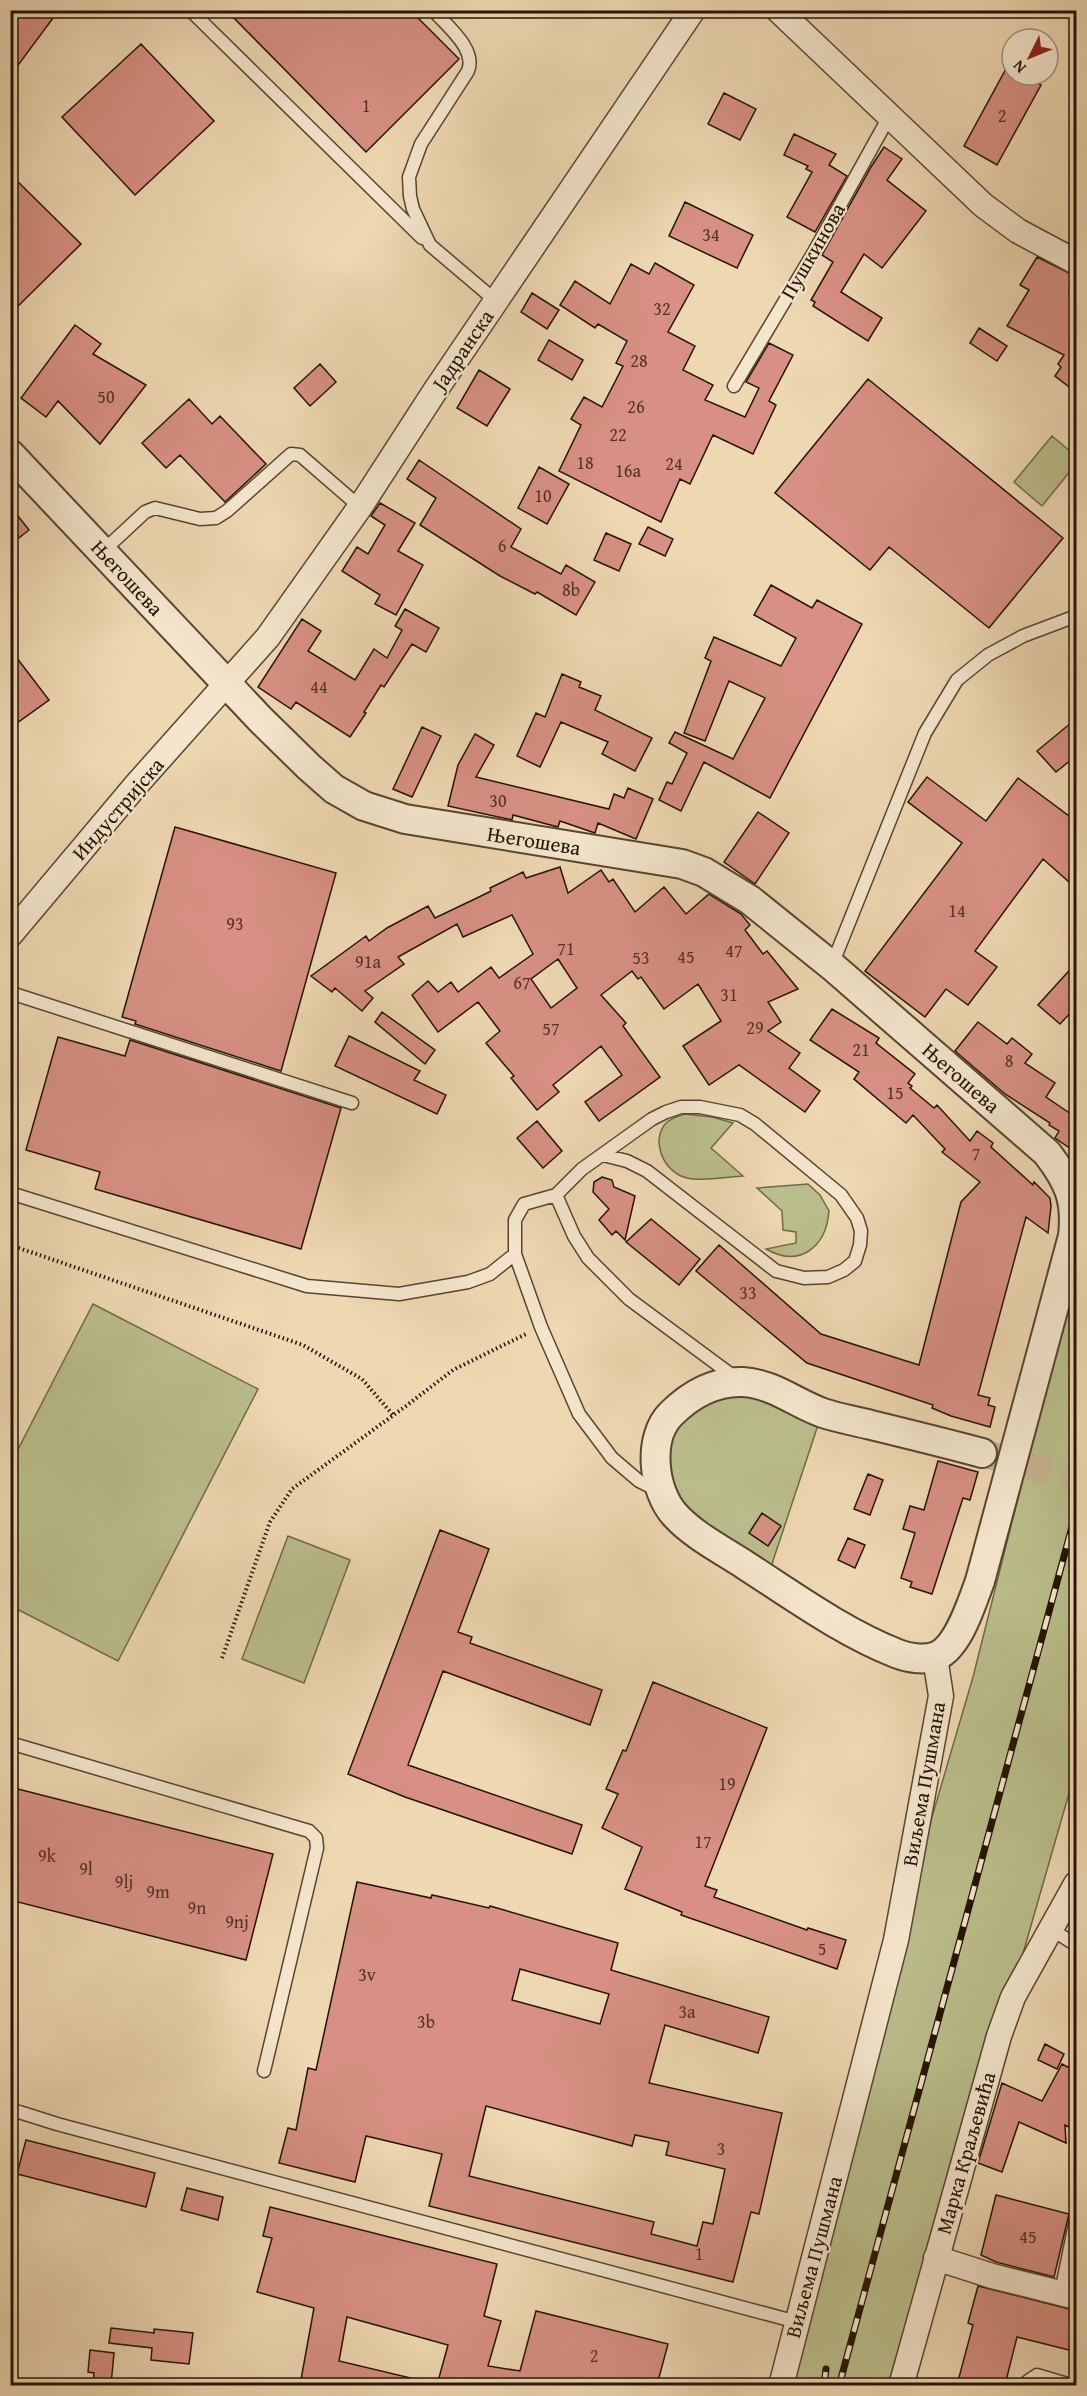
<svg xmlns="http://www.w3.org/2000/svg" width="1087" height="2396" viewBox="0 0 1087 2396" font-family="'Gentium Book Plus',serif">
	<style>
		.green { fill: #babe8b; stroke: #706948; stroke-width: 1.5 }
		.building { fill: #d79083; stroke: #251405; stroke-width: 1.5; fill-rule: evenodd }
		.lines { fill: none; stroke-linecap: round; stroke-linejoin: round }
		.tertiary-tunnel { stroke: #c6b18f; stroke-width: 28; stroke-dasharray: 28 14; stroke-linecap: butt }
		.service-casing { stroke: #574530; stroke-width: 15 }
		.minor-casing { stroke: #574530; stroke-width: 27 }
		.tertiary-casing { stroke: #574530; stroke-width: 32 }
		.path { stroke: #251405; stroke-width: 4; stroke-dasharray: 1.5 3; stroke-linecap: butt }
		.service { stroke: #f4e6cd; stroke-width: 12 }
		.minor { stroke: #f4e6cd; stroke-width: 24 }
		.tertiary { stroke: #f4e6cd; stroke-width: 28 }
		.rail-casing { stroke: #251405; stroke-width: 7 }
		.rail { stroke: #f4e6cd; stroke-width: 4.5; stroke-dasharray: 14; stroke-linecap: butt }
		.labels { text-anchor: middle; stroke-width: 4.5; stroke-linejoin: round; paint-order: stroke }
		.number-label { font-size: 18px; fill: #523324 }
		.street-label { font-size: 21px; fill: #251405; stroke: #f4e6cd }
	</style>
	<rect width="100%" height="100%" fill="#eed8b2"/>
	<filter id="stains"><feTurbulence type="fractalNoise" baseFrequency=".00333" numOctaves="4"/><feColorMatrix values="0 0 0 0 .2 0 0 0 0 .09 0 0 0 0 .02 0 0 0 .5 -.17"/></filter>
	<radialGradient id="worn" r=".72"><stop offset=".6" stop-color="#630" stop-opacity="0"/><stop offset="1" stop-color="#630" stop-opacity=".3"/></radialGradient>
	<path class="green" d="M1052 436 1076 456V464L1042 506 1014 482Z
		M684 1114 712 1117 733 1123 711 1148 743 1176C728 1177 700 1182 687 1178 664 1173 649 1140 667 1122 672 1118 678 1116 684 1114Z
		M808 1184 820 1195 829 1211C826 1248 799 1268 766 1249L796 1243V1232L783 1230 782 1211 757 1188Z
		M1076 1268V1769L899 2385 781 2386 896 1940 973 1677Z
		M93 1304 258 1389 118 1661 11 1606V1463Z
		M713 1385 822 1413 767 1579 660 1492 668 1416Z
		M288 1536 350 1560 304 1683 242 1659Z"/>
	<path class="building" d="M10 10H59L10 76Z
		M226 10H410L459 59 366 152Z
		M141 44 214 121 135 195 62 117Z
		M1007 67 1012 69V75H1023L1041 85 997 165 964 146Z
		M724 93 756 109 740 140 708 124Z
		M794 134 836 154 829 165 847 176 815 232 787 217 812 172 806 169 808 166 784 155Z
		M884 147 902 159 887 180 926 211 882 268 864 254 841 292 882 318 868 341 813 306 815 302 811 300 833 262 822 255 871 167Z
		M10 174 81 244 10 314Z
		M685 202 753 235 737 268 669 236Z
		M1037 257 1077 277V393L1055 376 1061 367 1058 364 1064 355 1007 326 1029 290 1020 285Z
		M655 263 694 285 668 332 695 346 683 370 713 385 705 400 745 417 759 388 746 382 769 343 793 355 769 401 776 405 753 454 713 435 690 484 680 479 661 522 559 471 581 425 571 419 584 397 602 407 623 366 616 363 627 341 598 324 595 328 560 305 575 281 610 304 631 264 649 274Z
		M532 293 559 310 547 329 521 312Z
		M75 325 101 344 93 354 146 385 100 444 58 401 46 417 21 398Z
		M979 328 1007 346 997 361 970 343Z
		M549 340 583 360 572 380 538 360Z
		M320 364 336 382 310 406 294 388Z
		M479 370 510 389 487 426 457 408Z
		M868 379 1063 538 989 628 889 547 870 570 775 493Z
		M189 399 212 424 220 416 266 464 225 502 180 455 166 468 142 443Z
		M419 460 521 529 511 547 561 574 566 565 595 582 576 615 537 592 535 594 500 576 420 525 436 498 407 479Z
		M539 467 569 484 547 524 518 508Z
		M380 503 415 523 398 551 423 565 396 615 375 604 380 595 342 571 357 547 368 554 385 525 371 516Z
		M10 506 29 530 10 545Z
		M648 527 673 539 665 556 639 544Z
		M606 533 631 544 619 571 594 560Z
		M771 585 812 608 817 600 862 624 770 798 704 762 681 811 659 800 667 782 672 784 687 753 669 743 675 732 733 759 765 698 729 681 705 741 684 733 711 661 705 658 714 637 781 666 796 638 754 615Z
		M405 609 439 628 426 652 412 644 384 687 381 685 364 712 366 713 350 737 296 702 291 709 258 687 302 619 321 631 308 651 355 680 374 649 387 658 402 630 395 626Z
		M10 649 49 700 10 728Z
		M562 674 581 682 579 687 601 696 595 710 652 738 635 771 602 754 608 742 561 722 540 767 517 756 536 713 545 717Z
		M1077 718V755L1056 772 1037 751Z
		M422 727 441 736 412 797 393 789Z
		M475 734 494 745 476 777 609 809 614 794 624 798 628 788 653 799 636 839 598 823 595 833 560 821 558 827 513 815 512 820 448 806 458 765Z
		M927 777 986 821 1018 778 1077 822V889L1043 859 975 951 997 967 968 1005 946 989 925 1017 865 971 962 843 908 802Z
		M758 812 789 833 755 884 724 862Z
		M175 827 336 873 281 1071 135 1024 136 1021 122 1017Z
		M560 867 568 893 601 870 609 882 613 879 635 912 664 887 686 914 709 894 741 914 750 925 745 930 763 954 767 951 798 989 768 1002 781 1022 768 1031 800 1053 789 1068 820 1091 805 1112 739 1065 709 1085 683 1046 721 1021 698 984 664 1009 641 977 638 979 632 971 601 995 626 1023 623 1026 660 1077 599 1121 585 1102 622 1075 601 1046 553 1085 559 1092 537 1110 511 1078 514 1076 486 1043 500 1031 478 1002 438 1032 412 995 428 981 438 992 451 982 458 992 491 967 499 978 533 954 512 915 463 937 457 924 398 957 404 964 365 991 373 998 362 1011 335 988 332 992 311 976 366 936 369 941 387 928 428 906 435 918 479 897 491 891 490 888 523 872 526 878ZM558 959 577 988 551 1008 531 979Z
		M1077 962V1006L1060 1024 1038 1005Z
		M832 1009 879 1038 876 1043 915 1074 908 1083 912 1086 910 1088 934 1108 937 1105 970 1141 977 1131 993 1143 991 1147 1033 1185 1034 1182 1050 1198 1051 1206 1048 1233 1026 1217 978 1395 990 1398 988 1405 995 1407 990 1427 951 1416 932 1408 933 1405 807 1363 696 1271 719 1245 821 1334 919 1365 961 1202 980 1182 942 1152 945 1149 913 1115 906 1123 854 1079 859 1072 810 1040Z
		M382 1012 435 1050 425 1064 375 1022Z
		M978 1022 1007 1044 1012 1038 1032 1054 1025 1063 1055 1083 1046 1097 1071 1114 1077 1105V1153L1055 1138 1059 1131 1049 1125 1050 1123 1005 1094 955 1051Z
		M349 1036 420 1071 414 1080 446 1095 437 1114 335 1066Z
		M58 1037 125 1056 130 1040 341 1108 301 1249 95 1189 100 1172 26 1150Z
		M537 1121 562 1151 543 1168 517 1138Z
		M602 1177 612 1180 614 1187 635 1196 625 1240 616 1231 612 1235 599 1220 609 1209 593 1192 594 1182Z
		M651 1219 700 1259 679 1285 626 1242Z
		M938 1461 978 1472 970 1500 963 1498 932 1594 910 1587 912 1582 901 1578 915 1533 903 1529 910 1506 924 1510Z
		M868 1474 883 1480 870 1515 854 1509Z
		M762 1513 781 1526 768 1546 749 1533Z
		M440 1530 489 1549 458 1632 472 1637 470 1643 602 1690 590 1725 443 1671 408 1765 582 1825 572 1854 405 1797 348 1774Z
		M848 1538 865 1545 855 1568 838 1560Z
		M653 1682 767 1728 705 1886 717 1890 714 1897 807 1930 808 1928 846 1940 837 1969 681 1915 682 1912 625 1889 642 1847 602 1828 618 1794 606 1789 623 1750 626 1751Z
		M10 1787 273 1854 246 1960 10 1900Z
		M357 1882 431 1898 432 1895 489 1908 490 1906 618 1943 611 1970 769 2017 758 2053 665 2025 649 2083 782 2113 759 2214 751 2212 733 2282 429 2206 442 2154 366 2136 355 2182 279 2163 288 2128 296 2130 308 2068 316 2070ZM520 1969 609 1994 600 2024 512 2000ZM486 2106 632 2146 635 2135 669 2142 666 2155 725 2169 713 2224 703 2222 697 2246 651 2234 654 2222 469 2176Z
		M1045 2044 1064 2054 1057 2069 1038 2060Z
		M1062 2064 1077 2072V2131L1065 2125 1066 2143 1019 2122 1002 2172 978 2163 1002 2083 1042 2101Z
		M26 2140 155 2173 146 2207 17 2174Z
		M187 2188 223 2197 218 2220 181 2210Z
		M996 2195 1069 2214 1054 2277 996 2262 981 2255Z
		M270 2207 497 2264 484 2316 501 2321 488 2366 520 2371 536 2311 668 2344 657 2385H437L448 2345 347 2317 339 2361 415 2379V2385H300L314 2308 257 2292 272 2238 263 2236Z
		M978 2286 1077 2311V2352L1017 2337 1005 2385H957L973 2325 968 2323Z
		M111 2328 154 2333V2329L193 2333 189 2364 151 2360 152 2348 109 2343Z
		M90 2350 114 2353 111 2385H93L94 2373 88 2372Z"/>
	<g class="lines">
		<path class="tertiary-tunnel" d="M982 1453 1076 1479"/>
		<defs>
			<path id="service" d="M190 10 422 238
				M433 10C446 25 477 49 468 71L421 144 409 177 410 196 413 209 430 245 496 301
				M734 386 814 252 890 115
				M102 552 145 512 155 508 200 519 216 518 227 511 291 454 300 455 360 507
				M832 965 925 733 957 680 988 655 1023 636 1076 616
				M10 995 11 993 352 1103
				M603 1155 627 1161 647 1171 776 1271 804 1278 828 1277 844 1270 855 1261 860 1245 861 1231 857 1218 841 1195 755 1124 740 1115 700 1107H681L666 1112 652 1119 582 1169 556 1195 524 1204 515 1220V1254L541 1327 579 1414 612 1458 639 1481 657 1490
				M10 1193 307 1286 399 1294 468 1282 490 1274 515 1254
				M556 1195 574 1236 588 1258 629 1299 737 1379
				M10 1743 309 1831 316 1838 317 1848 264 2071
				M1051 1929 1076 1945
				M10 2106 16 2111 57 2124 797 2322
				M1061 2292 1076 2219
				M1027 2386 1028 2381 1037 2375 1074 2386"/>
			<path id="minor" d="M778 10 983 205 1018 231 1076 262
				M10 935 137 784 268 637 360 507 435 391 693 10
				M936 2258 992 2276 1076 2297
				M781 2386 896 1940 941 1696 935 1657
				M901 2386 999 2036 1013 1997 1076 1884"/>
			<path id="tertiary" d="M10 454 261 720 309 767 334 789 364 806 405 819 682 864 704 872 750 900 832 966 1047 1153C1069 1182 1077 1200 1073 1236L980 1581C972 1602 958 1650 934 1657 923 1660 908 1658 898 1654 844 1633 793 1596 745 1565 722 1550 693 1535 675 1515 653 1491 647 1438 671 1414 691 1394 714 1381 743 1382 774 1384 795 1403 823 1413 838 1418 855 1421 871 1425 908 1434 945 1443 982 1453"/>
		</defs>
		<use href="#service" class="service-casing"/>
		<use href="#minor" class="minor-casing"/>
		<use href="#tertiary" class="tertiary-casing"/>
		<path class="path" d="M10 1245 303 1345 362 1379 393 1415
			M222 1658 270 1522 292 1489 406 1406 453 1370 528 1333"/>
		<use href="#service" class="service"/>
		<use href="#minor" class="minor"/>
		<use href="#tertiary" class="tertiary"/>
		<defs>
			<path id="rail" d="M824 2386 826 2369
				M839 2386 1076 1512"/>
		</defs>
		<use href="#rail" class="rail-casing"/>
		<use href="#rail" class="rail"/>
	</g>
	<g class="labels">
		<g class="number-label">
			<text x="366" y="112">1</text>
			<text x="1002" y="122">2</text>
			<text x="711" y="241">34</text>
			<text x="662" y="315">32</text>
			<text x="639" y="367">28</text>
			<text x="106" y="403">50</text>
			<text x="636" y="413">26</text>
			<text x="618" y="441">22</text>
			<text x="585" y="469">18</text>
			<text x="674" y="470">24</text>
			<text x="628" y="477">16a</text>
			<text x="543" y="502">10</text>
			<text x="502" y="552">6</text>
			<text x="571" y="596">8b</text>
			<text x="319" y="693">44</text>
			<text x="498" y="807">30</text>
			<text x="957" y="917">14</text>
			<text x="235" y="930">93</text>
			<text x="566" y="955">71</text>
			<text x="734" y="957">47</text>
			<text x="686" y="963">45</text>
			<text x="641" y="964">53</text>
			<text x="368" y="968">91a</text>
			<text x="522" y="989">67</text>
			<text x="729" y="1001">31</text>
			<text x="755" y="1034">29</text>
			<text x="551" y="1035">57</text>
			<text x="861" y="1056">21</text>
			<text x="1009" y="1067">8</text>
			<text x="895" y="1099">15</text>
			<text x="976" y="1160">7</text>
			<text x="748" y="1299">33</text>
			<text x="727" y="1790">19</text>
			<text x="703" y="1848">17</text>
			<text x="47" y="1862">9k</text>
			<text x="86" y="1875">9l</text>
			<text x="124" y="1888">9lj</text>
			<text x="158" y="1898">9m</text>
			<text x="197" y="1914">9n</text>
			<text x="237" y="1928">9nj</text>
			<text x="822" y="1955">5</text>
			<text x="367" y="1981">3v</text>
			<text x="687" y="2018">3a</text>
			<text x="426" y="2028">3b</text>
			<text x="721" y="2155">3</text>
			<text x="1028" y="2243">45</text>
			<text x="699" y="2260">1</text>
			<text x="594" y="2362">2</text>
		</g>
		<g class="street-label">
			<text transform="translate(813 251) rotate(-60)" y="7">Пушкинова</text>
			<text transform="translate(463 350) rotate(-56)" y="7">Јадранска</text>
			<text transform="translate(127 578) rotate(47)" y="7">Његошева</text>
			<text transform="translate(118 809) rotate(-49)" y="7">Индустријска</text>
			<text transform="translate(534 841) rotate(9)" y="7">Његошева</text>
			<text transform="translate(961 1078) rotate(41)" y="7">Његошева</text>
			<text transform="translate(924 1784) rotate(-80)" y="7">Виљема Пушмана</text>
			<text transform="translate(966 2153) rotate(-74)" y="7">Марка Краљевића</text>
			<text transform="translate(814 2257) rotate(-75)" y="7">Виљема Пушмана</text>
		</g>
	</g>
	<rect width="1087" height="2396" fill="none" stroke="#eed8b2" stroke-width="36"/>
	<rect x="12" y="12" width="1063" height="2372" fill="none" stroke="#251405" stroke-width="3"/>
	<rect x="18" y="18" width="1051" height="2360" fill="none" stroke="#251405" stroke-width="1.5"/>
	<g transform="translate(1030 57) rotate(227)"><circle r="28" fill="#f4e6cd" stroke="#a1927d" stroke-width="1.5"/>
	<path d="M0-4.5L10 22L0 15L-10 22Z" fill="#8f2418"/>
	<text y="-9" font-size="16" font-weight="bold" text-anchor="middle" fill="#251405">N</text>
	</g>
	<rect width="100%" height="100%" filter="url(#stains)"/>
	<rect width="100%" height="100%" fill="url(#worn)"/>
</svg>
